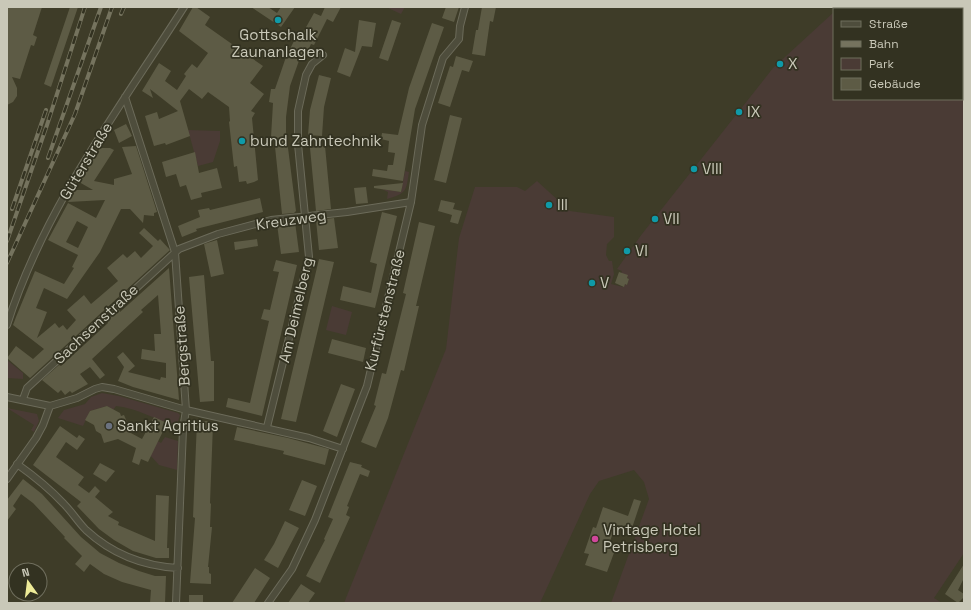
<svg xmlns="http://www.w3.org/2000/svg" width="971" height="610" viewBox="0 0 971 610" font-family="'Space Grotesk',sans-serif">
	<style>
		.green { fill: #4a3b35 }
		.building { fill: #5d5b45; fill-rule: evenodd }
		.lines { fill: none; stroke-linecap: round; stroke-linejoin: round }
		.street-casing { stroke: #6c6b5a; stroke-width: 8 }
		.street { stroke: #4e4d3c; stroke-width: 6 }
		.rail-casing { stroke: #75735e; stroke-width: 4 }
		.rail { stroke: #333221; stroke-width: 2.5; stroke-dasharray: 8; stroke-linecap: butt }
		.culture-dot { fill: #0f9aa8; stroke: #333221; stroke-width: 1.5 }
		.worship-dot { fill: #6b7280; stroke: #333221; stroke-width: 1.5 }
		.hotel-dot { fill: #d1479c; stroke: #333221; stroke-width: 1.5 }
		.labels { text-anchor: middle; stroke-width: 3.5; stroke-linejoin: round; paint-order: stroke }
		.poi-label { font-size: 15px; fill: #c9c8b8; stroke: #333221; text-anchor: start }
		.street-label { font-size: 15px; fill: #c9c8b8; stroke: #333221 }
	</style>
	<rect width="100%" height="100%" fill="#3e3c28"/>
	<path class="green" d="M386 7H405L401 14Z
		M840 7H964V553L934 598 942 603H611L649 499 644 482 634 470 599 481 590 494 540 603H344L446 349 459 238 475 187H517L525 191 537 181 570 211 614 217V237L607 244 606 255 609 261H612L614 274 611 284 623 287 625 284 627 285 629 279 621 273 622 271 617 269 642 234 773 68 834 12V99H962V9H837Z
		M188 130 220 131V141L213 162 198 166Z
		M405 171 409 172C406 191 407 193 387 199L388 192 382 189 401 192Z
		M332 306 352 312 346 335 326 330Z
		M7 360 23 373V379L7 378Z
		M102 393 119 396 178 413 180 415 177 425C156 421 138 408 116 406L113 410 107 406 90 411 83 426 58 418 64 410 85 404 91 397Z
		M7 408 37 414 39 421 34 432 31 430 34 425Z
		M165 437 178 441 177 470 159 465 150 455 158 441 161 443Z"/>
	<path class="building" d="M7 7H42L33 35 37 37 34 46 31 45 20 79 12 77 17 88V96L13 102 7 105Z
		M70 7H78L51 87 44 84Z
		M193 7H196L210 17 205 25 263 66 250 83 264 94 251 111 255 113 252 118 258 180 254 182 247 184 246 181 239 182 237 166 234 167 229 122 230 121 229 107 208 92 202 99 189 89 180 101 190 136 166 145 165 143 154 146 145 116 157 112 159 119 178 111 150 89 153 98 142 91 159 63 171 71 165 81 177 90 186 76 184 74 192 64 197 68 208 53 179 31Z
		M251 7H268L277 13 281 7H295L281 27Z
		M325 7H341L333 22 327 19 314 45 311 44 305 57 301 55 290 86 286 117V132L296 211 294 213 282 214 274 137H271L273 103 269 102 271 89H275L286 57 296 37 300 38 314 13 321 16Z
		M446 7H459L454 22 442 18Z
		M482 7H496L493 22 490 21 485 56 472 54 476 30H478Z
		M359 20 376 23 372 47 362 46 350 77 337 72 345 48 355 52Z
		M392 20 401 23 388 61 379 58Z
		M432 23 444 27 415 109 403 181 372 176 373 169 387 171 388 165H393L395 153 388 152 389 141 381 139 382 133 398 135 409 88Z
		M456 56 473 61 469 72 462 70 450 107 438 103 450 66 453 67Z
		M319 75 331 78 324 107 322 136 308 135 310 110Z
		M450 115 462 118 446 183 434 180Z
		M126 124 132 136 119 143 114 130Z
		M136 146 157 212 154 213V216L144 215 143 223 130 209H121L100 252 67 299 44 288 36 308 47 312 37 338 55 323 59 328 63 325 67 330 76 320 67 310 84 295 91 304 118 281 107 268 123 254 127 258 135 251 141 258 153 246 139 233 144 228 158 241 160 239 170 250 30 378 7 358 16 346 33 359 44 349 13 325 16 317 35 271 64 284 74 268 72 267 78 255 48 240 68 203 96 218 105 200 68 202 74 190H93L79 182 100 148H110L114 150 94 181 114 185V179L132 174 122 147ZM77 221 88 227 78 248 66 242Z
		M325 146 331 209 316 211 310 148Z
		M195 152 199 173 217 168 222 188 201 193 202 197 191 200 186 185 180 187 176 174 166 177 162 162Z
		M403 183 401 192 374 188V186Z
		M366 187 368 203 356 204 354 188Z
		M260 198 263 212 196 229 197 231 182 237 178 226 200 217 198 210 209 208 210 210Z
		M441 200 455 203 453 209 462 211 458 224 450 222 452 215 438 211Z
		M382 212 397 216 375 308 340 300 343 286 371 293 377 264 370 262Z
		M334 218 338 248 319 250 316 220Z
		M295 222 299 252 281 254 277 224Z
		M419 222 435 226 416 306H419L404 371 401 370 388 418 376 448 361 442 376 406 374 405 382 373 386 374 406 294 403 293Z
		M257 239 258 246 235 250 234 242Z
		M217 240 224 274 211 277 204 244Z
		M319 259 334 262 296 422 281 419Z
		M276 260 297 265 262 416 226 407 228 398 250 403 269 321 261 319 264 309 270 310 279 272 273 271Z
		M169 268 179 400 133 387 118 381 124 367 117 357 123 352 135 366 128 372 160 380 161 377 166 378V363L141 359 142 349 155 351 154 334H161L158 295 141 310 143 312 92 359 105 375 100 379 90 367 80 374 88 384 72 393 70 391 65 395 61 390 58 393 42 380 59 365 61 366 108 323 107 321 119 310 120 312Z
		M619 272 628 275 627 278 629 279 627 285 625 284 624 287 615 283Z
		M204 275 211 361H214V401L200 402 189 277Z
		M332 339 366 348 363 362 328 353Z
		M341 384 355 389 337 437 323 431Z
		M107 406 120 413 121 416 124 415 127 422 116 425 142 439 154 417 167 423 148 462 141 459 139 465 132 462 136 448 118 439 104 443 101 434 96 431 94 425 85 420 90 411Z
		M197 421H208V424H213L210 503 211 504 210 527H212L208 567H209V573L211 574V584L190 583 195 518 193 517Z
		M60 426 77 438 79 435 85 439 77 450 66 442 56 457 84 477 78 485 89 493 95 486 100 491 95 497 113 512 108 516 119 522 118 525 155 541 156 495 169 496 167 548H169V558H156L133 551 114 540 99 529 77 506 81 502 33 465Z
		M237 427 288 438 329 449 325 465 283 454 284 451 234 440Z
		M350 462 362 465 361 467 370 471 368 477 360 474 347 506 349 507 346 515 350 517 320 583 306 576 325 540 324 539 333 519 328 517Z
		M100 463 115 471 106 482 93 474Z
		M23 479 42 494 81 537 100 553 119 563 139 571 155 576H166L165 603H150L151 590 122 582 104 574 90 564 84 572 75 564 82 556 64 538 65 537 33 503 21 494 13 506 16 509 7 521V500Z
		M302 480 317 486 305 516 289 510Z
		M634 499 641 501 631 531 615 526 608 548 615 550 607 572 585 565 589 554 584 553 593 527 596 528 603 507 628 516Z
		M285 521 299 528 278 568 264 560 274 544Z
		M964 564V578L958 590 964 594V597L958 603 945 594Z
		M255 568 270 578 254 603H232Z
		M301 584 315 593 308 603H288Z
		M189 595H203V603H189Z"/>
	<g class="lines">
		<defs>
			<path id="street" d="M125 97 175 252 186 410 183 429 176 603
				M7 325C44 208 119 109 184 7
				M7 397 50 406
				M23 399 27 388 179 249 218 234 271 220 347 212 411 202
				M50 406 77 398 95 389 102 387 114 389 186 410 309 438 343 449
				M267 427 309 257 298 144V111L306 75 312 64 323 55
				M17 464C34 476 50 489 64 504 72 512 78 522 86 530 112 554 142 566 178 568
				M7 479 36 438 43 425 50 406
				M268 603 292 569 315 520 367 386 411 202 422 125 443 58 459 39 460 26 465 7"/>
		</defs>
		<use href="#street" class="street-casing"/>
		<use href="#street" class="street"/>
		<defs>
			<path id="rail" d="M121 14 124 7
				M48 158 101 7
				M12 209 46 110
				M7 241 47 125 85 7
				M7 263 75 114 112 7"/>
		</defs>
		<use href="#rail" class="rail-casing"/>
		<use href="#rail" class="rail"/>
	</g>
	<g class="culture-dot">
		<circle cx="278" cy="20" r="4"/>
		<circle cx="780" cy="64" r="4"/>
		<circle cx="739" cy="112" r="4"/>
		<circle cx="242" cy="141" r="4"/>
		<circle cx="694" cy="169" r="4"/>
		<circle cx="549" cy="205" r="4"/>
		<circle cx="655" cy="219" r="4"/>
		<circle cx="627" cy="251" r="4"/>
		<circle cx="592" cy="283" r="4"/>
	</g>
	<circle class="worship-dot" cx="109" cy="426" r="4"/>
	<circle class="hotel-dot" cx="595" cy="539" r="4"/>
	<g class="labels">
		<g class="poi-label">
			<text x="278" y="40" text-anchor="middle">Gottschalk<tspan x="278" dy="17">Zaunanlagen</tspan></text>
			<text x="788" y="69">X</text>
			<text x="747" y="117">IX</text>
			<text x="250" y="146">bund Zahntechnik</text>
			<text x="702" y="174">VIII</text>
			<text x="557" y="210">III</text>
			<text x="663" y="224">VII</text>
			<text x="635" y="256">VI</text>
			<text x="600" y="288">V</text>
			<text x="117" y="431">Sankt Agritius</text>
			<text x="603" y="535">Vintage Hotel<tspan x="603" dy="17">Petrisberg</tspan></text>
		</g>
		<g class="street-label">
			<text transform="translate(86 161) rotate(-59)" y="5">Güterstraße</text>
			<text transform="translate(291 220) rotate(-8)" y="5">Kreuzweg</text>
			<text transform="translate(296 310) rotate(-77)" y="5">Am Deimelberg</text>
			<text transform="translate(385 310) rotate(-76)" y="5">Kurfürstenstraße</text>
			<text transform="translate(96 324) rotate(-43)" y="5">Sachsenstraße</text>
			<text transform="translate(182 346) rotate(-94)" y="5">Bergstraße</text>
		</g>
	</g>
	<rect width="971" height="610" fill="none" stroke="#c9c8b8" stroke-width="16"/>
	<rect x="833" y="8" width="130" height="92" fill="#333221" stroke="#6f6e5d"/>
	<rect x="841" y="21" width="20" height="6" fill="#4e4d3c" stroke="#6f6e5d"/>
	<text x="869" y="28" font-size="12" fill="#c9c8b8">Straße</text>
	<rect x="841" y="41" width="20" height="6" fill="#75735e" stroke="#6f6e5d"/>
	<text x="869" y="48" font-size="12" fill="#c9c8b8">Bahn</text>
	<rect x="841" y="58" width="20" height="12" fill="#4a3b35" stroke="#6f6e5d"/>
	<text x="869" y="68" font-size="12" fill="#c9c8b8">Park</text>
	<rect x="841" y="78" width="20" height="12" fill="#5d5b45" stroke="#6f6e5d"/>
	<text x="869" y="88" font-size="12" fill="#c9c8b8">Gebäude</text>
	<g transform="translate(28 582) rotate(346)"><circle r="19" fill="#333221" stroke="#6f6e5d"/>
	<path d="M0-3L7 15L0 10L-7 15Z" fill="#eeeb98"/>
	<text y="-6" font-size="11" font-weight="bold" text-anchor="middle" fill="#c9c8b8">N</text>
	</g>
</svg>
